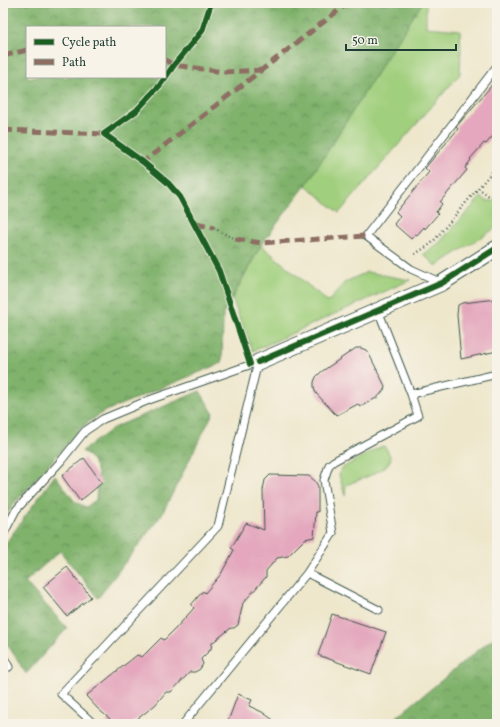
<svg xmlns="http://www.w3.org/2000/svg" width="500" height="727" viewBox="0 0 500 727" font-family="Vollkorn,serif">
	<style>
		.grass { fill: #a0cf7d; stroke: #608658 }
		.forest { fill: url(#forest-crowns); stroke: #507850; fill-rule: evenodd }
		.building { fill: #e4a7bd }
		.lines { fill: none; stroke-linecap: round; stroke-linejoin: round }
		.service-casing { stroke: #3e564b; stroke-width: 9 }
		.minor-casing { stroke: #3e564b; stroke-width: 17 }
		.path { stroke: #3e564b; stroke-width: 2.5; stroke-dasharray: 1 3; stroke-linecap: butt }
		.service { stroke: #fff; stroke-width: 7 }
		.minor { stroke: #fff; stroke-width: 15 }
		.quiet { stroke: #8d6e63; stroke-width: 5; stroke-dasharray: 10 5; stroke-linecap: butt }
		.cycleway-casing { stroke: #f7f3e8; stroke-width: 8 }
		.cycleway { stroke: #1b5e20; stroke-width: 6 }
	</style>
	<defs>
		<pattern id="forest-crowns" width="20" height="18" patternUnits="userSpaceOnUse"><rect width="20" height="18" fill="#80b26c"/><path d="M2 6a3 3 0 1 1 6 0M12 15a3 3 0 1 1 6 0" fill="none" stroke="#68925a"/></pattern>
	</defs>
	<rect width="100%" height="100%" fill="#f7f3e8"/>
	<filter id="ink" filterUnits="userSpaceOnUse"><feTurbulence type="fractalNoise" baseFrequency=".025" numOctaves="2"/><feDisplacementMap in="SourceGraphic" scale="8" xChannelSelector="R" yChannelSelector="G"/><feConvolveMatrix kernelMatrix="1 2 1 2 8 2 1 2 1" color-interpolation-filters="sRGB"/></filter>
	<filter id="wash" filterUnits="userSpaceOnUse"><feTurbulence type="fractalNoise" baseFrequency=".012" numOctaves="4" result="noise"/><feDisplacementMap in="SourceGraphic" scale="16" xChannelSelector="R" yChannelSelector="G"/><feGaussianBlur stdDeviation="0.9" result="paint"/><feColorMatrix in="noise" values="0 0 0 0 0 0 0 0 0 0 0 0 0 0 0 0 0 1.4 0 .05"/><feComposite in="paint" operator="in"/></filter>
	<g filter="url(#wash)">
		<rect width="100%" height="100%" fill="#eee7cc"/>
		<path class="grass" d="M422 3H426V27L460 30 461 50 460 74 339 213 306 185 390 52Z
			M481 197 487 201H497V227L436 266 423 254 438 244Z
			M261 245 328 302 345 282 367 272 410 280 253 351 232 299Z
			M383 446 386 448 391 458C388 471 358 480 346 485L345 496 339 475 342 468 380 447Z"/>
		<path class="forest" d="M3 3H422L390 52 306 185 261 245 223 314 222 363 103 412 83 426 12 506 3 522ZM27 27H165V77H27Z
			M200 391 213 413 162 514 98 598 60 551 25 582 67 628 26 674 3 637V547L55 475 75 502 86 507 96 500 98 473 93 460 82 451 113 428Z
			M497 635V724H388L393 720Z"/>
		<g id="blocks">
			<path class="building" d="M497 79V131L486 144 484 143 470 159 471 160 465 168 467 170 440 202 442 204 436 212 438 214 425 229 424 227 417 235 415 234 411 239 394 224 400 216 396 212 429 172 425 168 458 129 456 127Z
				M497 299V351L461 359 457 315 458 305 462 303Z
				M356 348H361L366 350 369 354 385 386 384 390 378 397 360 407 358 404 337 415 334 413 316 393 314 387V382L316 377 321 372Z
				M84 458 102 483 80 501 62 476Z
				M270 475 309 476 315 481 318 486V512H316L314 537 305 539 288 556 277 558 266 571V577L243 603 238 625 234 628H231L212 643 211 649 201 659 203 664 200 669 195 672H190L171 692H166L155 705 131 724H105L110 719 98 709 86 696 137 655 142 657 161 638 164 640 176 628 194 608 191 605 203 591 205 593 221 574 234 550 231 548 246 523 264 530 263 490 265 480Z
				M67 567 91 597 67 616 43 587Z
				M332 614 386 632 371 674 318 655Z
				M238 694 252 700 249 706 262 712 279 724H227Z"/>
		</g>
	</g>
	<g filter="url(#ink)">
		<use href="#blocks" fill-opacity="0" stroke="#3e564b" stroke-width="1"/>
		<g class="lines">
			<defs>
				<path id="service" d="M442 283 411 269 366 236 497 66
					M378 310 411 394
					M3 535 16 510 61 461 85 431 103 419 149 400 258 362 218 526 61 694 94 724
					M307 573 333 533 324 480 329 465 334 461 418 416 411 394 497 374
					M3 656 9 667
					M183 724 307 573 379 610"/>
				<path id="minor" d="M258 362 442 283 497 248"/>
			</defs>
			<use href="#service" class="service-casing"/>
			<use href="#minor" class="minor-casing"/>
			<path class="path" d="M478 188 489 196 497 197
				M214 228 235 239
				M415 254 431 244 497 166"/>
			<use href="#service" class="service"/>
			<use href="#minor" class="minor"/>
			<path class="quiet" d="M3 56 27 50
				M165 60 174 65 224 72 263 70
				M3 130 104 134 106 135
				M140 160 143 162 348 3
				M196 224 214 228
				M235 239 261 243 366 236"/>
			<defs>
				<path id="cycleway" d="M211 3 202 31 174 65 160 85 136 111 104 134 143 162 168 183 180 197 219 271 250 364
					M258 362 442 283 497 248"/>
			</defs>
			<use href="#cycleway" class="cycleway-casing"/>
			<use href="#cycleway" class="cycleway"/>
		</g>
	</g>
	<rect width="500" height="727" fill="none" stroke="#f7f3e8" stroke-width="16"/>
	<rect x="26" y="26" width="140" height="52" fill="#f7f3e8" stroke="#a1aaa0"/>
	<rect x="34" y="39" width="20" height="6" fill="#1b5e20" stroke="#a1aaa0"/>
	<text x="62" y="46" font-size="12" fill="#1f3d34">Cycle path</text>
	<rect x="34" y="59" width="20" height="6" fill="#8d6e63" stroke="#a1aaa0"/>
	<text x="62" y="66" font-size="12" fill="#1f3d34">Path</text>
	<path d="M346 44v6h110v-6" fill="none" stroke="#1f3d34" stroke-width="2"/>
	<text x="352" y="44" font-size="12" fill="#1f3d34" stroke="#f7f3e8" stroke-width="3" paint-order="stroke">50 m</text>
</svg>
